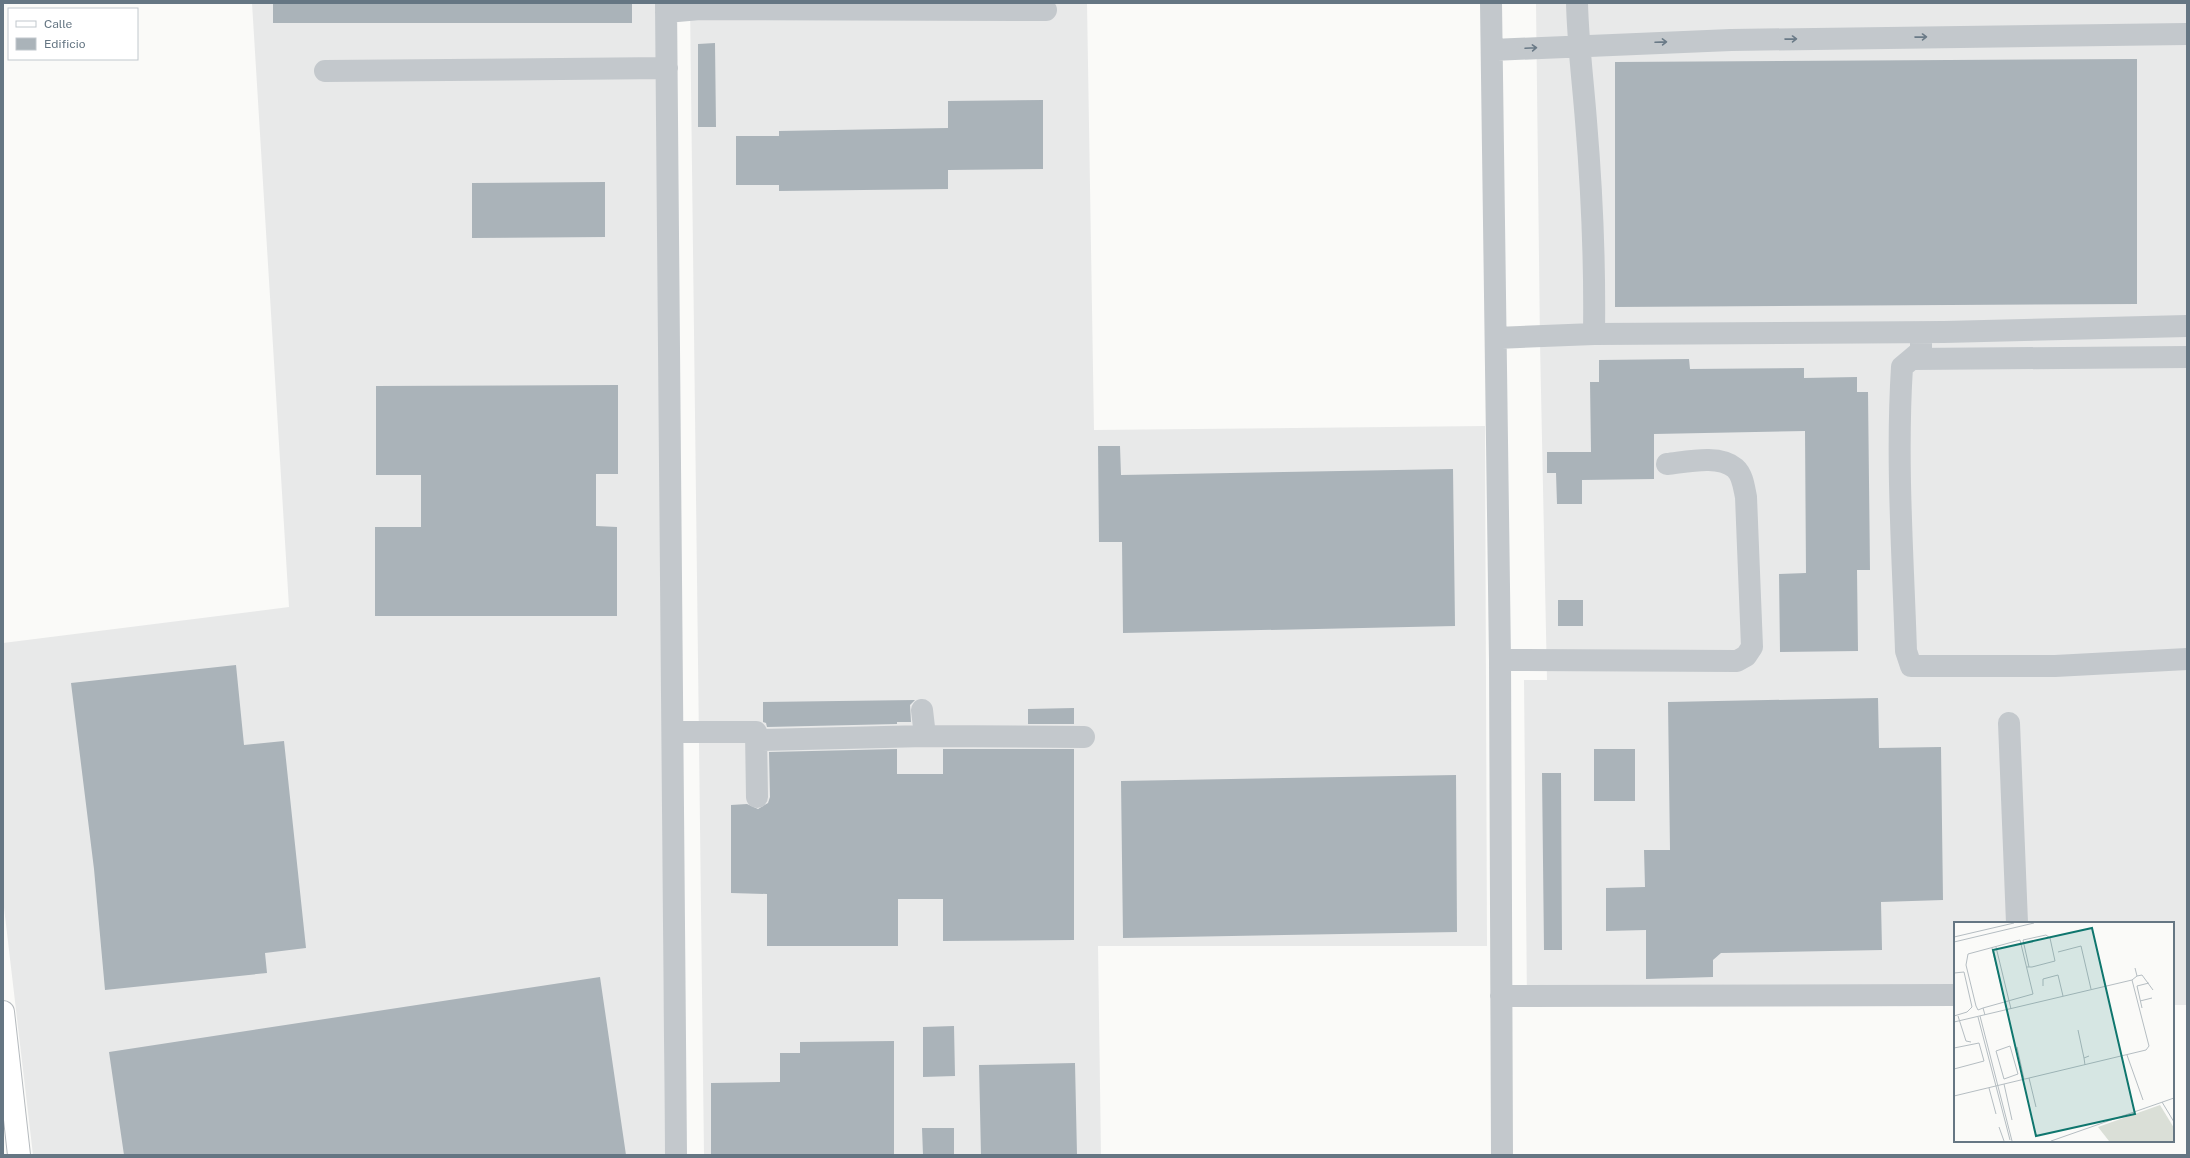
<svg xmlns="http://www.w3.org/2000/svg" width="2190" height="1158" viewBox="0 0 2190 1158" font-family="'Public Sans',sans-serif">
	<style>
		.built { fill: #e8e9e9 }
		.building { fill: #aab3b9 }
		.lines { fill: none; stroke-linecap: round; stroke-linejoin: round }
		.major-casing { stroke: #b5babe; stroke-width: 24 }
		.minor { stroke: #c3c8cc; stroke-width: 22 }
		.major { stroke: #fff; stroke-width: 22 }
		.oneway { stroke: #6a7a87 }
		.inset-road { fill: none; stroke: #b5bdc2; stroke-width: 1 }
		.view { fill: #0f766e; fill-opacity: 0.15; stroke: #0f766e; stroke-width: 2 }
		.inset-edge { fill: none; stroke: #657683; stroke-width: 2 }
	</style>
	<rect width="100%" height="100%" fill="#fafaf8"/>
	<path class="built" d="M252 3H657L665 1155H33L3 899V643L289 607Z
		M690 3H1087L1094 430 1485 426 1487 946H1098L1101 1155H704Z
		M1536 3H2187V1005H2173V923H1955V1005H1527L1524 680H1547L1540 343Z"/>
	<path class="building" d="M273 3H632V23H273Z
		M715 43 716 127H698V44Z
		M2137 59V304L1615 307V62Z
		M1043 100V169L948 170V189L779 191V185H736V136H779V131L948 128V101Z
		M605 182V237L472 238V183Z
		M1689 359 1690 369 1804 368V378L1857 377V392H1868L1870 570H1857L1858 651 1780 652 1779 574 1806 573 1805 431 1654 434V479L1582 480V504H1557L1556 473H1547V452H1591L1590 382H1599V360Z
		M618 385V474H596V526L617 527V616H375V527H421V475H376V386Z
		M1098 446H1120L1121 475 1453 469 1455 626 1123 633 1122 542H1099Z
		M1558 600H1583V626H1558Z
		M236 665 244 745 284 741 306 948 265 953 267 973 105 990 94 869 71 683Z
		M1878 698 1879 748 1941 747 1943 900 1881 902 1882 950 1721 953 1713 960V977L1646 979V930L1606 931V888L1645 887 1644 850H1670L1668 702Z
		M915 700 910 705 911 722H897V724L767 727 766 723 763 722V702Z
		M1074 708V724H1028V709Z
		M897 749V774H943V749H1074V940L943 941V899H898V946H767V894L731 893V805L747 804 758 809 768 803 770 797 769 752Z
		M1594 749H1635V801H1594Z
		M1542 773H1561L1562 950H1544Z
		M1456 775 1457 932 1123 938 1121 781Z
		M600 977 626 1155H124L109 1052Z
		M954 1026 955 1076 923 1077V1027Z
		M894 1041V1155H711V1083L780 1082V1053H800V1042Z
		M1075 1063 1077 1155H981L979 1065Z
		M922 1128H954V1155H923Z"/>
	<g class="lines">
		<defs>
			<path id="major" d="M3 1012 19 1155"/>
		</defs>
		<use href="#major" class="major-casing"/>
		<path class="minor" d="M666 3 676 1155
			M1491 3 1500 660 1502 1155
			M1577 3C1578 43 1583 82 1586 121 1592 192 1595 264 1594 334L1944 332 2187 326
			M666 12 700 9 1046 10
			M1492 50 1731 40 2187 34
			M325 71 667 68
			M1921 333V351L1902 367C1896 462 1903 557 1906 651L1911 666H2055L2187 659
			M1496 338 1594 334
			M1913 359 2187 357
			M1500 660 1737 661 1746 656 1752 647 1746 497C1744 488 1743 475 1735 468 1719 454 1686 462 1667 464
			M922 710 925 736
			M2009 723 2017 923
			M673 732H756L757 797
			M757 740 925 736 1084 737
			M1501 996 1955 995"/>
		<use href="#major" class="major"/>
	</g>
	<defs><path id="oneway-shaft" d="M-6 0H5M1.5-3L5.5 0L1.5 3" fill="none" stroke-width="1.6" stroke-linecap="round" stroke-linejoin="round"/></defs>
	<g class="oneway">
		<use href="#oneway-shaft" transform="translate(1921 37) rotate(-1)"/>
		<use href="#oneway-shaft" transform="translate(1791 39) rotate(-1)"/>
		<use href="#oneway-shaft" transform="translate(1661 42) rotate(-2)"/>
		<use href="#oneway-shaft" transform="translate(1531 48) rotate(-3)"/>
	</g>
	<g transform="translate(1954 922)">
		<rect width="220" height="220" fill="#fafaf8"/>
		<path d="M206 183 220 206V219H155L144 205Z" fill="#dadfd7"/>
		<path class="inset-road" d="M0 15 60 1M0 20 80 1M42 25 57 87M38 26 53 88M104 30 127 24 137 67M73 45H78L101 39 96 16 92 13 69 18 75 45M0 51 10 50 18 85 13 90 0 94M183 54 188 53 199 68M89 64V57L104 53 109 74M186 79 198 76M29 86 24 88 22 84 12 43 14 32 66 18 79 72 29 86 31 93M188 86 183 64 195 61M4 94 12 119 17 120M26 94 58 219M24 95 56 218M0 100 178 58 183 54 181 46M124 108 130 136M56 124 64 152 50 157 42 129ZM63 125 70 157M0 126 25 121 30 139 0 147M173 133 189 178M131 143 130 136 135 134M75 156 82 185M50 162 58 198M35 166 42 192M0 174 192 128 195 124 178 58M208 180 220 200M45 205 50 219M97 219 220 176"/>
		<path class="view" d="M138 6 181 192 82 214 39 28Z"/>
		<rect width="220" height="220" class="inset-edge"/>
	</g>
	<rect width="2190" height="1158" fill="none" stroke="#657683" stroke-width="8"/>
	<rect x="8" y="8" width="130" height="52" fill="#ffffff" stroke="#c1c8cd"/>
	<rect x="16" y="21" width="20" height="6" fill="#ffffff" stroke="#c1c8cd"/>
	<text x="44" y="28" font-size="12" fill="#657683">Calle</text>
	<rect x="16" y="38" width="20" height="12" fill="#aab3b9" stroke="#c1c8cd"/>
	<text x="44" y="48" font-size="12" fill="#657683">Edificio</text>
</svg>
